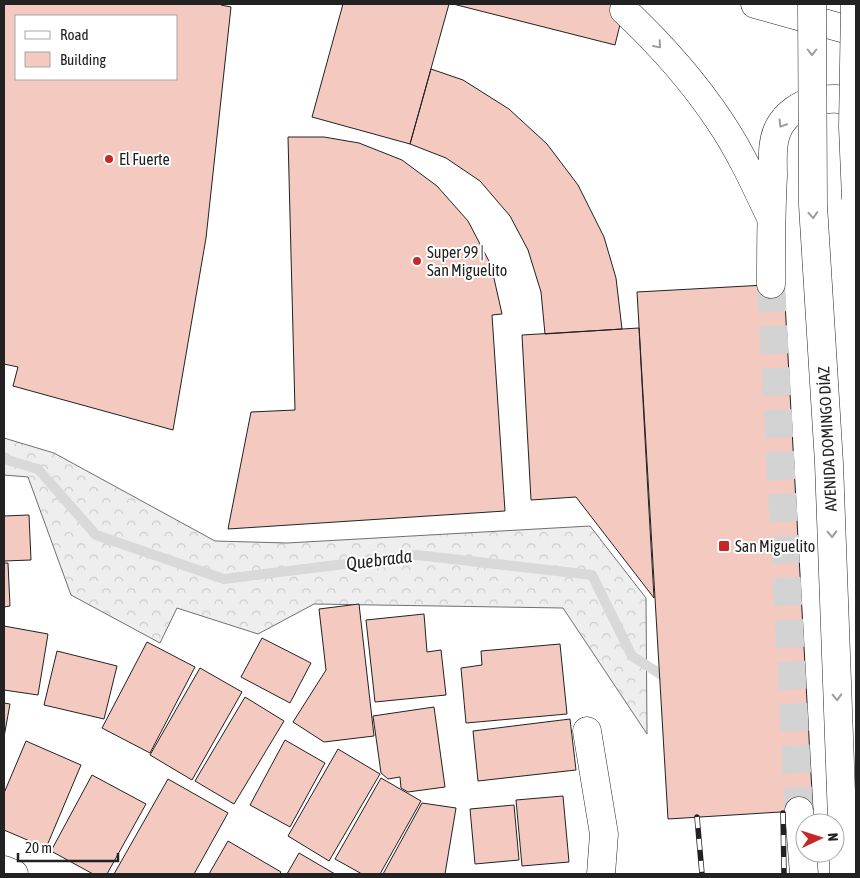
<svg xmlns="http://www.w3.org/2000/svg" width="860" height="878" viewBox="0 0 860 878" font-family="'Asap Condensed',sans-serif">
	<style>
		.forest { fill: url(#forest-crowns); stroke: #6f6f6f }
		.lines { fill: none; stroke-linecap: round; stroke-linejoin: round }
		.stream { stroke: #d9d9d9; stroke-width: 10 }
		.building { fill: #f3c9c0; stroke: #222; fill-rule: evenodd }
		.primary-tunnel { stroke: #d3d3d3; stroke-width: 28; stroke-dasharray: 28 14; stroke-linecap: butt }
		.minor-casing { stroke: #222; stroke-width: 29 }
		.primary-casing { stroke: #222; stroke-width: 29 }
		.minor { stroke: #fff; stroke-width: 28 }
		.primary { stroke: #fff; stroke-width: 28 }
		.rail-casing { stroke: #222; stroke-width: 5.5 }
		.rail { stroke: #fff; stroke-width: 4; stroke-dasharray: 11; stroke-linecap: butt }
		.primary-bridge-casing { stroke: #222; stroke-width: 29; stroke-linecap: butt }
		.primary-bridge { stroke: #fff; stroke-width: 28 }
		.oneway { stroke: #9c9c9c }
		.poi-dot { fill: #c62828; stroke: #fff; stroke-width: 2 }
		.labels { text-anchor: middle; stroke-width: 4; stroke-linejoin: round; paint-order: stroke }
		.poi-label { font-size: 16px; fill: #222; stroke: #fff; text-anchor: start }
		.street-label { font-size: 16px; fill: #222; stroke: #fff }
		.water-label { font-size: 18px; font-style: italic; fill: #222; stroke: #fff }
	</style>
	<defs>
		<pattern id="forest-crowns" width="20" height="18" patternUnits="userSpaceOnUse" patternTransform="scale(1.25)"><rect width="20" height="18" fill="#eee"/><path d="M2 6a3 3 0 1 1 6 0M12 15a3 3 0 1 1 6 0" fill="none" stroke="#ccc"/></pattern>
	</defs>
	<rect width="100%" height="100%" fill="#fff"/>
	<path class="forest" d="M4 438 54 453 215 541 287 543 590 526 646 598 647 734 563 608 314 604 258 634 177 608 160 643 71 595 28 477 4 475Z"/>
	<g class="lines">
		<path class="stream" d="M4 459 38 469 96 535 224 579 417 555 592 575 632 656 671 681"/>
	</g>
	<path class="building" d="M4 4H221V5L231 7 206 238 173 430 13 386 18 367 4 364ZM16 16H176V79H16Z
		M343 4H449L410 144 312 117Z
		M453 4H625L615 45Z
		M431 69 463 80 509 109 547 144 578 185 604 237 616 278 622 329 545 334 541 292 528 250 510 216 480 181 446 158 410 144Z
		M288 137H324L359 143 402 160 437 186 468 221 491 265 502 314 492 315 505 511 228 529 251 412 295 410Z
		M784 284 813 810 668 819 637 292Z
		M639 328 648 493 654 598 576 497 531 500 522 335Z
		M29 515 31 560 4 561V516Z
		M4 563H8L10 606 4 607Z
		M359 604 374 736 324 742 293 722 326 670 319 609Z
		M424 614 427 652 441 650 446 695 375 702 366 620Z
		M4 626 48 634 38 695 4 690Z
		M262 638 311 663 290 703 241 677Z
		M147 642 195 667 150 753 102 728Z
		M560 644 567 714 466 723 461 668 482 665 481 651Z
		M57 651 117 666 104 719 44 705Z
		M200 668 242 692 192 780 150 755Z
		M245 697 284 721 234 804 195 781Z
		M4 703 10 704 4 737Z
		M434 707 445 787 408 792 401 788 400 777 388 779 381 773 373 716Z
		M570 719 576 770 478 781 473 731Z
		M285 740 325 763 290 827 250 805Z
		M26 741 81 765 46 848 4 830V793Z
		M338 749 380 774 329 861 288 836Z
		M92 775 146 804 107 874H93L51 851Z
		M381 778 421 801 380 874H362L335 859Z
		M168 779 228 813 194 874H114Z
		M563 796 569 862 522 866 516 800Z
		M422 803 456 808 445 874H383Z
		M514 805 519 860 475 864 470 809Z
		M228 841 281 872 279 874H209Z
		M299 853 335 874H287Z"/>
	<g class="lines">
		<path class="primary-tunnel" d="M771 284 799 811"/>
		<defs>
			<path id="minor" d="M587 731 604 834 601 874
				M4 870 14 874"/>
			<path id="primary" d="M755 4 856 32
				M624 10C660 44 694 82 721 123 741 153 756 186 771 218
				M771 284C771 248 771 212 773 176 773 161 771 142 779 127 786 114 800 104 815 101 828 98 844 98 856 103
				M799 811 804 874"/>
		</defs>
		<use href="#minor" class="minor-casing"/>
		<use href="#primary" class="primary-casing"/>
		<use href="#minor" class="minor"/>
		<use href="#primary" class="primary"/>
		<defs>
			<path id="rail" d="M851 4 856 5
				M783 813 784 874
				M697 817 702 874"/>
		</defs>
		<use href="#rail" class="rail-casing"/>
		<use href="#rail" class="rail"/>
		<defs>
			<path id="primary-bridge" d="M812 4 813 205 829 463 844 874
				M855 4 853 127 856 199"/>
		</defs>
		<use href="#primary-bridge" class="primary-bridge-casing"/>
		<use href="#primary-bridge" class="primary-bridge"/>
	</g>
	<defs><path id="oneway-chevron" d="M-2-3.5L2.5 0L-2 3.5" fill="none" stroke-width="1.6" stroke-linecap="round" stroke-linejoin="round" transform="scale(1.25)"/></defs>
	<g class="oneway">
		<use href="#oneway-chevron" transform="translate(658 45) rotate(49)"/>
		<use href="#oneway-chevron" transform="translate(812 52) rotate(90)"/>
		<use href="#oneway-chevron" transform="translate(782 124) rotate(122)"/>
		<use href="#oneway-chevron" transform="translate(813 215) rotate(86)"/>
		<use href="#oneway-chevron" transform="translate(832 534) rotate(88)"/>
		<use href="#oneway-chevron" transform="translate(837 697) rotate(88)"/>
	</g>
	<g class="poi-dot">
		<circle cx="109" cy="159" r="5"/>
		<circle cx="417" cy="261" r="5"/>
		<rect x="718" y="540" width="12" height="12" rx="2.5"/>
	</g>
	<g class="labels">
		<g class="poi-label">
			<text x="119" y="165">El Fuerte</text>
			<text x="427" y="258">Super 99 |<tspan x="427" dy="18">San Miguelito</tspan></text>
			<text x="735" y="552">San Miguelito</text>
		</g>
		<g class="street-label">
			<text transform="translate(827 439) rotate(-93)" y="6">AVENIDA DOMINGO DÍAZ</text>
		</g>
		<g class="water-label">
			<text transform="translate(379 560) rotate(-7)" y="6">Quebrada</text>
		</g>
	</g>
	<rect width="860" height="878" fill="none" stroke="#222222" stroke-width="10"/>
	<rect x="15" y="15" width="162" height="65" fill="#ffffff" stroke="#a7a7a7"/>
	<rect x="25" y="31" width="25" height="8" fill="#ffffff" stroke="#a7a7a7"/>
	<text x="60" y="40" font-size="15" fill="#222222">Road</text>
	<rect x="25" y="52" width="25" height="15" fill="#f3c9c0" stroke="#a7a7a7"/>
	<text x="60" y="65" font-size="15" fill="#222222">Building</text>
	<g transform="translate(820 838) rotate(86)"><circle r="24" fill="#ffffff" stroke="#a7a7a7"/>
	<path d="M0-4L9 19L0 12L-9 19Z" fill="#c62828"/>
	<text y="-8" font-size="14" font-weight="bold" text-anchor="middle" fill="#222222">N</text>
	</g>
	<path d="M18 853v8h100v-8" fill="none" stroke="#222222" stroke-width="2.5"/>
	<text x="25" y="853" font-size="15" fill="#222222" stroke="#ffffff" stroke-width="4" paint-order="stroke">20 m</text>
</svg>
